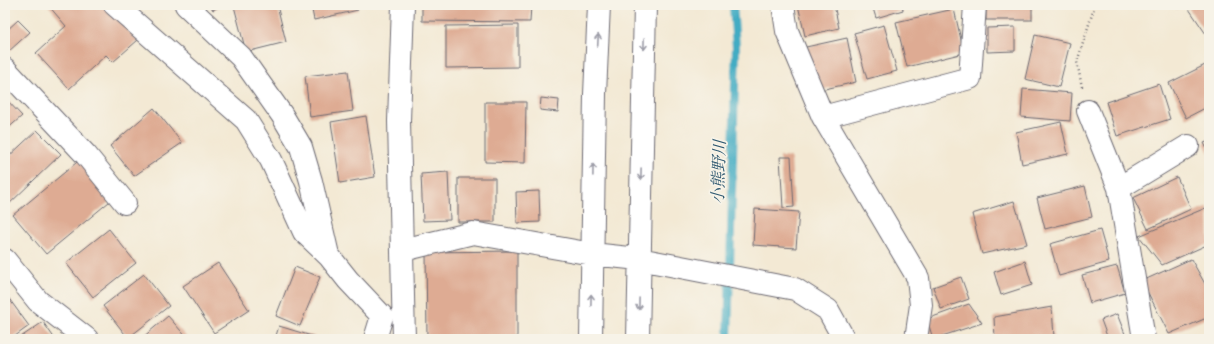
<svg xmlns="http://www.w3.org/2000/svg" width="1214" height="344" viewBox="0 0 1214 344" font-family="'IM FELL Double Pica','Noto Serif JP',serif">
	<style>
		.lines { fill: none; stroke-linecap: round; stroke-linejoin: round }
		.stream { stroke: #43acc3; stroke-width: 8 }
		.building { fill: #deab93 }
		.minor-casing { stroke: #6b6871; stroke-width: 24 }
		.path { stroke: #6b6871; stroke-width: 2.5; stroke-dasharray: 1 3; stroke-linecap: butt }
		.minor { stroke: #fff; stroke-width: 22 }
		.oneway { stroke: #9c9ca7 }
		.labels { text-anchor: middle; stroke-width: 3.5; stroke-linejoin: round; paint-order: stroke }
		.water-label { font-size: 16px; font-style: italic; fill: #2f5971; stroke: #f7f3e8 }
	</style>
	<rect width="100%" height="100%" fill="#f7f3e8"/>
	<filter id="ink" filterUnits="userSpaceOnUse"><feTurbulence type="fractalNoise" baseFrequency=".025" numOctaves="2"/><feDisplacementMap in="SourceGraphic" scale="8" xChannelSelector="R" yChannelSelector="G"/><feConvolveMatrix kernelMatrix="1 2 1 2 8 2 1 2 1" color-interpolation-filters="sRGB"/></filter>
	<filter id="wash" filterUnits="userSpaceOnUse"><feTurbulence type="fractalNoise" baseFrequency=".012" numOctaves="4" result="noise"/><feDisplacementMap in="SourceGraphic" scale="16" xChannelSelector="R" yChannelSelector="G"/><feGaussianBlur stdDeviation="0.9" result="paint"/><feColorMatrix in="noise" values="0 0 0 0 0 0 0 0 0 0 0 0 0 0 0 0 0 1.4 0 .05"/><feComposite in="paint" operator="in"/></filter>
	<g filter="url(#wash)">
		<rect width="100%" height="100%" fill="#f3e9d4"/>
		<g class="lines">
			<path class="stream" d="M728 339 736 47 733 5"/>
		</g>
		<g id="blocks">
			<path class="building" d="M48 5H106L138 40 113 62 106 55 69 89 36 53 66 26Z
				M210 5H222L213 10Z
				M237 5H277L286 42 246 52 234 6Z
				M311 5H357L358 10 314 20Z
				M422 5H531L530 22 422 21Z
				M798 5H834L839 28 805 36Z
				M872 5H902L903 10 876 18Z
				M986 5H1032V20H986Z
				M1173 5H1182L1177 9Z
				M1189 5H1209V32L1206 34 1187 6Z
				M954 9 964 53 907 67 896 22Z
				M18 20 30 32 8 52 5 49V32Z
				M518 25V67L446 68V26Z
				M884 25 897 71 867 79 854 33Z
				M1015 27V51L987 52V28Z
				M1035 35 1070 43 1059 87 1025 79Z
				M847 38 856 82 816 91 806 47Z
				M1209 63V106L1186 118 1169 83Z
				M348 71 353 111 310 117 305 76Z
				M1159 84 1170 119 1117 136 1106 102Z
				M1023 89 1072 93 1070 121 1021 117Z
				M5 98 22 116 5 131Z
				M541 98 559 100 558 112 540 110Z
				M485 102H526L525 163 485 162Z
				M154 108 182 143 134 176 110 146Z
				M366 116 375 177 340 183 331 122Z
				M1061 122 1068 154 1022 164 1016 132Z
				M37 130 61 154 6 207 5 160Z
				M1209 141V153L1204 143Z
				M780 157H791L794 207 783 208Z
				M82 158 115 197 46 254 13 215Z
				M448 172 450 220 423 221 421 174Z
				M1177 177 1191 209 1148 229 1133 198Z
				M458 178H495V222H458Z
				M1085 186 1092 217 1045 229 1037 198Z
				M539 191 540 222 517 223 516 192Z
				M1014 201 1027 244 982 254 972 214Z
				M1208 207 1209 244 1162 265 1139 236Z
				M755 209 799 212 796 248 753 245Z
				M109 229 136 263 93 297 66 263Z
				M1100 230 1109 262 1059 276 1050 244Z
				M517 251V339H427L426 252Z
				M1191 259 1209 291V317L1169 334 1142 281Z
				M1025 261 1032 285 1001 295 994 272Z
				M218 263 249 310 214 333 183 286Z
				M1117 266 1125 293 1090 303 1082 275Z
				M295 267 320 277 300 326 276 316Z
				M144 274 169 306 128 338 103 306Z
				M961 277 969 299 941 309 933 287Z
				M7 296 29 326 11 339H5V298Z
				M969 304 982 323 933 339 927 319Z
				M1052 307 1054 338 995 339 994 317Z
				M1117 314 1127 339H1108L1101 320Z
				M168 316 188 339H143L142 338Z
				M43 322 55 339H18Z
				M279 326 315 337V339H275Z"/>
		</g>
	</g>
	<g filter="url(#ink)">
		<use href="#blocks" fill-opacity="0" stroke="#6b6871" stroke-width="1"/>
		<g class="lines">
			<defs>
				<path id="minor" d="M115 5 246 120 271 160 304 232 329 256 348 280 382 316
					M186 5 241 57 282 115 301 147 311 181 328 255
					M403 5 399 121 404 339
					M783 5 787 31 823 117
					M5 69 86 155 125 203
					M1088 111 1119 188
					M403 250 473 233 592 254 639 259 795 289 828 310 844 339
					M5 260 38 301 87 339
					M375 339 382 316
					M591 339 595 94 599 5
					M638 339 645 5
					M916 339 921 305 918 278 823 117 970 78 975 5
					M1144 339 1119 188 1188 146"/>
			</defs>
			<use href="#minor" class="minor-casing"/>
			<path class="path" d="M1082 87 1077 62 1095 5"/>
			<use href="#minor" class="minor"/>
		</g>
		<defs><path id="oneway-shaft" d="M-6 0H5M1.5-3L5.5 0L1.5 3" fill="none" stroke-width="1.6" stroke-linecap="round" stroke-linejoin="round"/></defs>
		<g class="oneway">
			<use href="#oneway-shaft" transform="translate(598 40) rotate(-87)"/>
			<use href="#oneway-shaft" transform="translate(644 44) rotate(91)"/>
			<use href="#oneway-shaft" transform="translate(593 170) rotate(-89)"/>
			<use href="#oneway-shaft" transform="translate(641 174) rotate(91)"/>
			<use href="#oneway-shaft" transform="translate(591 300) rotate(-89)"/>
			<use href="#oneway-shaft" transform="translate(639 304) rotate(91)"/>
		</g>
	</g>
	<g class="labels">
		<g class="water-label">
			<text transform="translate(718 172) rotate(-88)" y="6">小熊野川</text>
		</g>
	</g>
	<rect width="1214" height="344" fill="none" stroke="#f7f3e8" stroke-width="20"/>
</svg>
